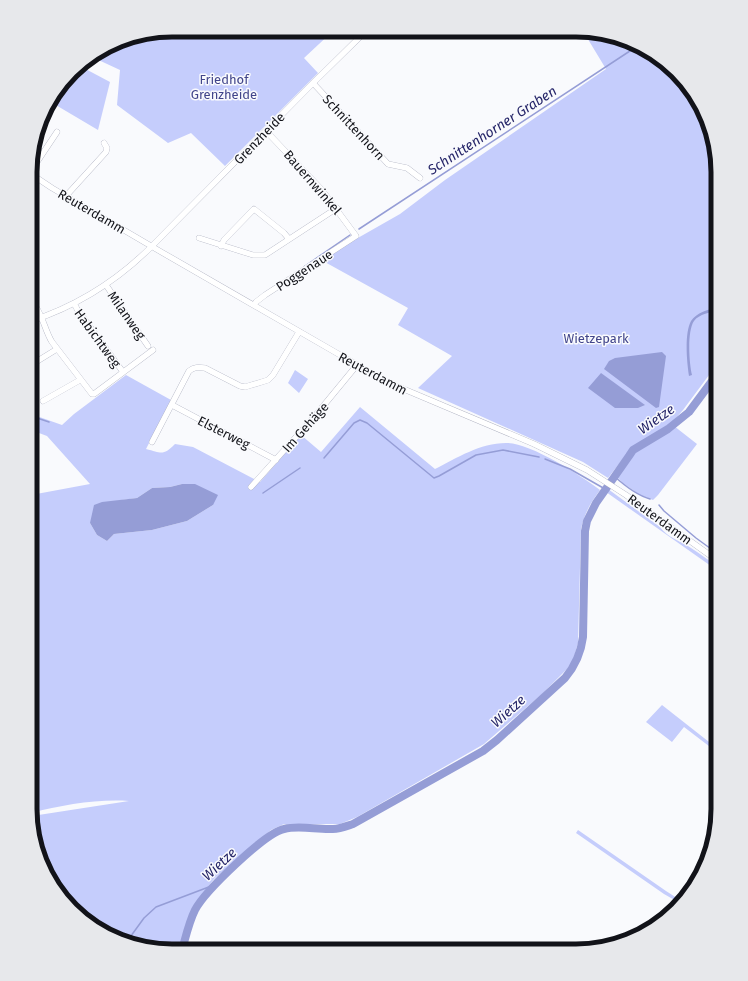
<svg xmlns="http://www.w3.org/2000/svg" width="748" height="981" viewBox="0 0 748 981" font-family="'Fira Sans',sans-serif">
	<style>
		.green { fill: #c5cdfc; fill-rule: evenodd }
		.water { fill: #959dd6 }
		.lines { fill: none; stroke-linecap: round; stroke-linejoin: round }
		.stream { stroke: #959dd6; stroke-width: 1.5 }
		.river { stroke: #959dd6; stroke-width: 8 }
		.minor-casing { stroke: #a6a9ba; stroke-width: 6 }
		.minor { stroke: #fff; stroke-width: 5.5 }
		.labels { text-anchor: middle; stroke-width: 3; stroke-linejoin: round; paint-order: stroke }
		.park-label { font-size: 13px; fill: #41458b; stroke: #f9fafd }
		.street-label { font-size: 13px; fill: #121319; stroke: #f9fafd }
		.water-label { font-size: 14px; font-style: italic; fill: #262669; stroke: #f9fafd }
		.rim { fill: none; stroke: #121319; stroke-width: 5 }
	</style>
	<rect width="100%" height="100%" fill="#f9fafd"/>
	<path class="green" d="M172 30H334L304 58 318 73 225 166 191 133 168 143 117 105 120 70 92 57 126 38Z
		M583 31H595L655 54 703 109 718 172V363L683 410 669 426 632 447 608 478 583 462 418 388 452 356 398 325 408 308 323 261 349 243 400 214 445 180 606 69Z
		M78 65 110 82 98 130 49 101Z
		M295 370 308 379 299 393 288 383Z
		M126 375 171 400 146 449C162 453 163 456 175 444L193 447 260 482 301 435 321 452 360 407 435 469C457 458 480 443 506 443 529 442 580 475 600 490 591 502 584 514 581 529L578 643 573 661 567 669 542 694 484 744 357 817 340 824H284L271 830 214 879 195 904 180 950H154L93 927 45 872 32 816 129 801C96 799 63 805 31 813L30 809 31 495 90 484 47 436 31 430V414L62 425 74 414ZM182 484 213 505 187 521 152 530 114 534 107 541 97 535 90 523 122 500 137 498 152 488 170 487Z
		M674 426 697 444 658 495 653 500 640 495 623 483 617 477 634 452Z
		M608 489 660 527C668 538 681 541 691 548 701 554 709 561 718 567V571L606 492Z
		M662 705 718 749V753L684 727 672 742 646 722Z
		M578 830 666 891 680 900 678 902 664 894 576 833Z"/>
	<path class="water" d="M718 307V311C711 312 699 314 694 321 687 331 689 363 692 375L689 376C687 363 684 334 691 321 696 313 709 309 718 307Z
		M662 352 666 356 659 407 656 408 604 369 609 361 615 358Z
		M601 373 645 405 638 408H615L588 388Z
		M182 484H195L218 495 213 505 187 521 152 530 114 534 107 541 97 535 90 523 94 505 102 502 137 498 152 488 170 487Z"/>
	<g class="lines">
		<path class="stream" d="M359 229 636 47
			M305 266 350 235
			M31 416 49 422
			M324 458 354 423 360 420 367 423 434 478 439 476 476 455 503 450 539 457
			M545 459 570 469 605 489
			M614 476C625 486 636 495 650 499
			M263 493 300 468
			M659 505 664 511 696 538 718 554
			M128 940 144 918 156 907 214 885"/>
		<path class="river" d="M182 950C186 936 189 922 195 910 205 891 265 833 284 829 300 825 317 830 333 829 340 829 347 826 353 824L483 751 497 740 565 678C576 665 581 653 583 637L585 531 587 521 596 503 629 456 633 450 668 429 689 412 718 373"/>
		<defs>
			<path id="minor" d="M313 83 388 164 407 168 420 178
				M31 171 57 132
				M31 174 52 188 163 253 387 382 534 444 587 470 626 495 718 561
				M66 196 106 152 107 148 104 143
				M199 238 253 255H265L337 208
				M221 246 224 240 254 209 284 233 289 239
				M106 285 148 346
				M31 300C42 311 44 329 52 342L92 394H94L153 350
				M74 303 77 309 123 372
				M254 305 256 302 265 295 356 236 322 190 266 131
				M31 321C77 306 118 280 152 246L313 83 366 31
				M31 365 57 349
				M43 401 80 380
				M172 405 276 460
				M152 442 189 371C194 367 198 367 205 368L240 386 245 387 268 380 273 375 299 332
				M251 487 315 416 357 365"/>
		</defs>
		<use href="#minor" class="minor-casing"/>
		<use href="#minor" class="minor"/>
	</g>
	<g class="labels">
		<g class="park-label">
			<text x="224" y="84">Friedhof<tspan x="224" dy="15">Grenzheide</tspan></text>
			<text x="596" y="343">Wietzepark</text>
		</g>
		<g class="street-label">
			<text transform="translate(354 127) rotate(47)" y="5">Schnittenhorn</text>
			<text transform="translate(259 138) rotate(-46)" y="5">Grenzheide</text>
			<text transform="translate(313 182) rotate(49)" y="5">Bauernwinkel</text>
			<text transform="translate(92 211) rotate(30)" y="5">Reuterdamm</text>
			<text transform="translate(304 270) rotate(-33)" y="5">Poggenaue</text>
			<text transform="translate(127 315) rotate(55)" y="5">Milanweg</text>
			<text transform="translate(98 338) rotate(54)" y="5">Habichtweg</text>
			<text transform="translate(373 373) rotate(28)" y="5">Reuterdamm</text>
			<text transform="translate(305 427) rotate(-48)" y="5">Im Gehäge</text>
			<text transform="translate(224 432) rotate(27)" y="5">Elsterweg</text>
			<text transform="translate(660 519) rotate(36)" y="5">Reuterdamm</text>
		</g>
		<g class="water-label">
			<text transform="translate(492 130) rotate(-33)" y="5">Schnittenhorner Graben</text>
			<text transform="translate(656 419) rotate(-35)" y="5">Wietze</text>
			<text transform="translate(508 711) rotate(-42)" y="5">Wietze</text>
			<text transform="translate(219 864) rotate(-43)" y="5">Wietze</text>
		</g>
	</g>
	<path d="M0 0H748V981H0ZM172 37H576A135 135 0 0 1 711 172V809A135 135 0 0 1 576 944H172A135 135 0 0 1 37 809V172A135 135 0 0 1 172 37Z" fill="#e7e8eb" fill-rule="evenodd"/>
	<path class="rim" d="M172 37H576A135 135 0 0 1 711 172V809A135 135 0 0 1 576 944H172A135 135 0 0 1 37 809V172A135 135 0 0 1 172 37Z"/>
</svg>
